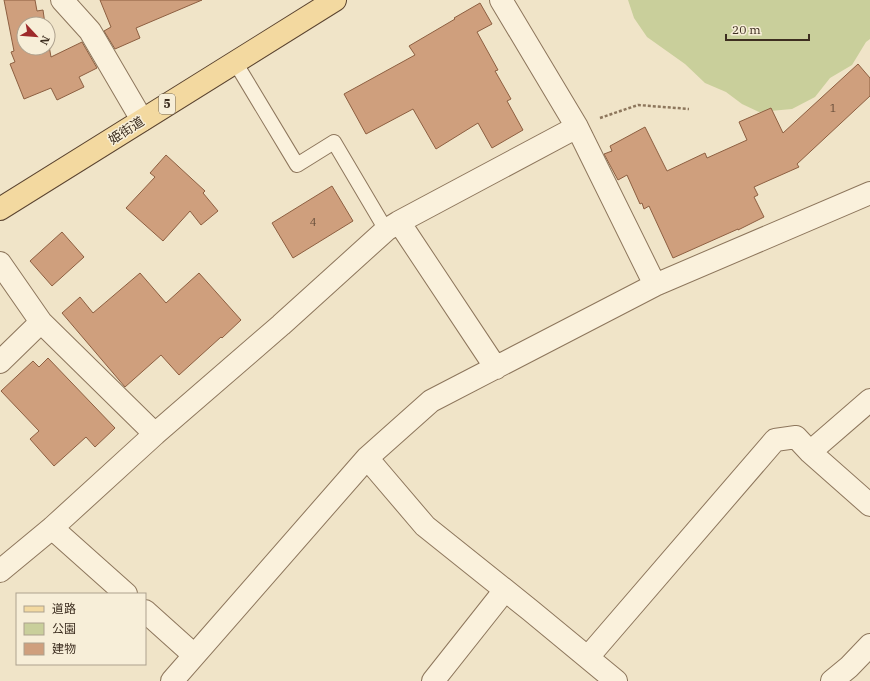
<svg xmlns="http://www.w3.org/2000/svg" width="870" height="681" viewBox="0 0 870 681" font-family="'IBM Plex Serif','Noto Sans JP',serif">
	<style>
		.green { fill: #c9cf9b }
		.building { fill: #cf9f7d; stroke: #8d5f41 }
		.lines { fill: none; stroke-linecap: round; stroke-linejoin: round }
		.lane-casing { stroke: #8d765c; stroke-width: 16 }
		.street-casing { stroke: #8d765c; stroke-width: 24 }
		.primary-casing { stroke: #5b4430; stroke-width: 24 }
		.path { stroke: #8d765c; stroke-width: 2.5; stroke-dasharray: 3 2; stroke-linecap: butt }
		.lane { stroke: #faf1dc; stroke-width: 14 }
		.street { stroke: #faf1dc; stroke-width: 22 }
		.primary { stroke: #f3d9a0; stroke-width: 22 }
		.labels { text-anchor: middle; stroke-width: 3; stroke-linejoin: round; paint-order: stroke }
		.number-label { font-size: 11px; fill: #624a37 }
		.shield { fill: #f7eed8; stroke: #756857; stroke-width: 1 }
		.shield-label { font-size: 12px; font-weight: bold; fill: #3d2e20 }
		.street-label { font-size: 13px; fill: #3d2e20; stroke: #f7eed8 }
	</style>
	<rect width="100%" height="100%" fill="#f0e4c8"/>
	<path class="green" d="M628 0H870V39L866 42 852 65 830 78 815 97 792 109 759 112 742 104 726 92 705 83 685 64 647 37 634 18Z"/>
	<path class="building" d="M4 0H35L37 11 43 10 45 24H24V48H48V40L51 57 82 42 97 68 79 77 84 87 57 100 51 88 24 99 10 64 15 62 11 52 14 51Z
		M100 0H202L136 28 140 38 115 49 104 31 111 27Z
		M480 3 492 24 477 32 498 70 495 71 511 99 507 101 523 130 492 148 478 123 436 149 413 109 366 134 344 94 415 55 409 46 455 19 454 18Z
		M858 64 870 78V96L797 164 799 167 754 187 758 195 754 197 764 217 738 230V229L673 258 649 206 644 209 642 203 640 204 627 175 618 180 604 154 612 151 610 146 645 127 667 171 705 153 707 158 747 140 739 122 771 108 783 133Z
		M166 155 205 191 203 193 218 211 201 225 190 211 163 241 126 208 155 177 150 173Z
		M332 186 353 221 293 258 272 223Z
		M62 232 84 257 52 286 30 261Z
		M140 273 166 303 199 273 241 320 222 338 221 337 179 375 161 355 125 387 62 313 80 297 93 313Z
		M48 358 115 428 95 447 86 437 54 466 30 439 39 431 1 391 33 361 39 367Z"/>
	<g class="lines">
		<defs>
			<path id="lane" d="M235 62 297 165 334 142 386 230"/>
			<path id="street" d="M62 0 90 31 142 120
				M501 0 577 127 655 285
				M399 222 496 368
				M0 263 41 322 155 434
				M0 362 41 322
				M810 452 870 400
				M367 458 425 526 530 610 616 681
				M52 528 126 594
				M0 571 52 528 155 434 281 325 386 230 399 222 577 127
				M145 611 194 655
				M588 657 775 440 796 437 810 452 870 505
				M172 681 367 458 431 401 655 285 870 193
				M433 681 505 590
				M832 681 849 667 870 645"/>
			<path id="primary" d="M0 209 335 0"/>
		</defs>
		<use href="#lane" class="lane-casing"/>
		<use href="#street" class="street-casing"/>
		<use href="#primary" class="primary-casing"/>
		<path class="path" d="M600 118 638 105 689 109"/>
		<use href="#lane" class="lane"/>
		<use href="#street" class="street"/>
		<use href="#primary" class="primary"/>
	</g>
	<g class="labels">
		<g class="number-label">
			<text x="833" y="112">1</text>
			<text x="313" y="226">4</text>
		</g>
		<rect class="shield" x="159" y="94" width="16" height="20" rx="3"/>
		<g class="shield-label">
			<text x="167" y="108">5</text>
		</g>
		<g class="street-label">
			<text transform="translate(126 130) rotate(-33)" y="5">姫街道</text>
		</g>
	</g>
	<rect x="16" y="593" width="130" height="72" fill="#f7eed8" stroke="#ada18e"/>
	<rect x="24" y="606" width="20" height="6" fill="#f3d9a0" stroke="#ada18e"/>
	<text x="52" y="613" font-size="12" fill="#3d2e20">道路</text>
	<rect x="24" y="623" width="20" height="12" fill="#c9cf9b" stroke="#ada18e"/>
	<text x="52" y="633" font-size="12" fill="#3d2e20">公園</text>
	<rect x="24" y="643" width="20" height="12" fill="#cf9f7d" stroke="#ada18e"/>
	<text x="52" y="653" font-size="12" fill="#3d2e20">建物</text>
	<g transform="translate(36 36) rotate(116)"><circle r="19" fill="#f7eed8" stroke="#ada18e"/>
	<path d="M0-3L7 15L0 10L-7 15Z" fill="#9e2a2b"/>
	<text y="-6" font-size="11" font-weight="bold" text-anchor="middle" fill="#3d2e20">N</text>
	</g>
	<path d="M726 34v6h83v-6" fill="none" stroke="#3d2e20" stroke-width="2"/>
	<text x="732" y="34" font-size="12" fill="#3d2e20" stroke="#f7eed8" stroke-width="3" paint-order="stroke">20 m</text>
</svg>
